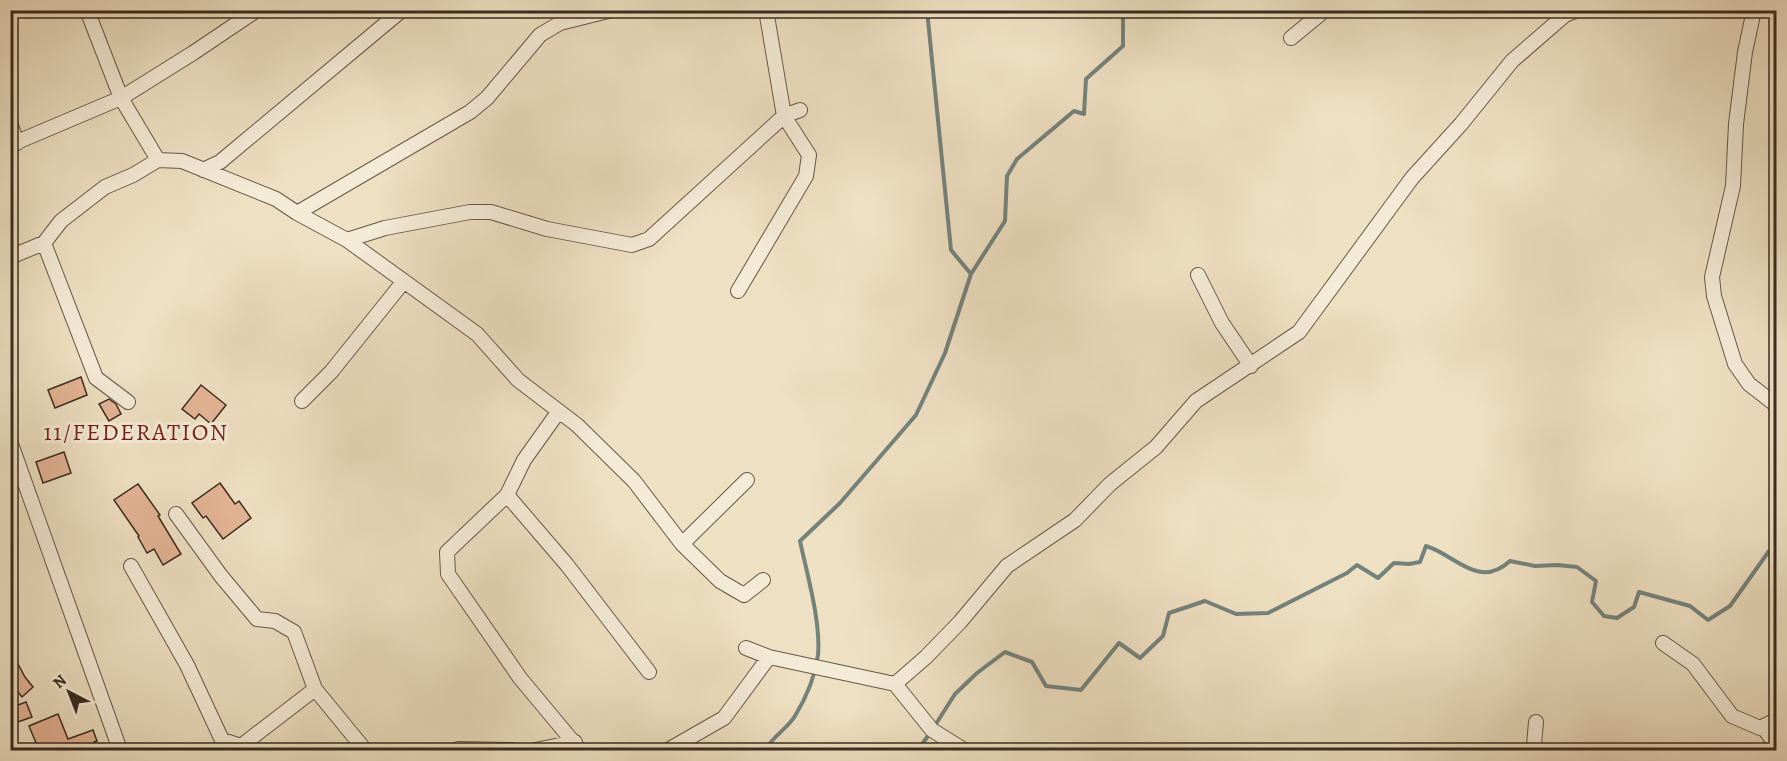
<svg xmlns="http://www.w3.org/2000/svg" width="1787" height="761" viewBox="0 0 1787 761" font-family="Alegreya,serif">
	<style>
		.lines { fill: none; stroke-linecap: round; stroke-linejoin: round }
		.stream { stroke: #74827c; stroke-width: 4 }
		.building { fill: #e4b495; stroke: #3a2b20; stroke-width: 1.5 }
		.street-casing { stroke: #675848; stroke-width: 16 }
		.street { stroke: #f4ebd7; stroke-width: 14 }
		.labels { text-anchor: middle; stroke-width: 6; stroke-linejoin: round; paint-order: stroke }
		.quarter-label { font-size: 24px; letter-spacing: 1.5px; fill: #7a1f14; stroke: #f4ebd7 }
	</style>
	<rect width="100%" height="100%" fill="#eee0c2"/>
	<filter id="stains"><feTurbulence type="fractalNoise" baseFrequency=".00333" numOctaves="4"/><feColorMatrix values="0 0 0 0 .2 0 0 0 0 .09 0 0 0 0 .02 0 0 0 .5 -.17"/></filter>
	<radialGradient id="worn" r=".72"><stop offset=".6" stop-color="#630" stop-opacity="0"/><stop offset="1" stop-color="#630" stop-opacity=".3"/></radialGradient>
	<g class="lines">
		<path class="stream" d="M927 10 951 250 971 274
			M934 727 955 694 977 673 1005 652 1032 662 1046 686 1081 690 1119 643 1140 658 1163 636 1169 613 1205 601 1236 614 1268 613 1347 573 1357 565 1378 578 1394 563 1409 564 1420 562 1426 546C1456 555 1478 590 1510 561L1535 566 1557 565 1577 567 1596 581 1592 602 1604 616 1617 618 1634 607 1639 592 1690 606 1708 620 1730 606 1769 551 1776 549
			M765 750C774 735 787 729 795 716 806 698 815 677 818 655 821 622 807 574 800 541L840 503 916 415 945 353 971 274 1005 221 1007 176 1017 159 1074 111 1084 114 1086 79 1123 46V10
			M918 750 930 733"/>
	</g>
	<path class="building" d="M81 377 87 395 55 408 48 390Z
		M201 385 226 405 211 424 199 414 195 419 182 409Z
		M109 399 116 404 121 414 109 421 99 404Z
		M64 452 71 473 43 483 36 462Z
		M220 483 235 504 239 501 251 518 223 539 206 516 203 518 192 503Z
		M138 484 160 515 158 516 181 554 163 565 154 549 147 553 138 537 139 536 114 500Z
		M10 649 25 677 33 687 22 697 10 682Z
		M26 702 32 717 15 723 10 708Z
		M58 714 68 739 93 730 97 741 94 742 97 750H39L29 726Z"/>
	<g class="lines">
		<defs>
			<path id="street" d="M1754 10 1745 52 1736 124 1733 186 1712 277 1714 296 1735 364 1749 384 1776 405
				M1291 38 1325 10
				M10 123 17 143
				M10 145 121 98 87 10
				M158 160 121 98 193 53 257 10
				M203 170 220 162 402 10
				M297 213 470 112 487 98 540 35 560 23 612 10
				M347 240 477 334 518 380 577 425 634 481 682 544 747 480
				M44 243 96 378 128 402
				M10 257 44 243 61 221 105 187 133 175 158 160 182 161 276 199 297 213 347 240 385 228 470 212H491L547 229 632 245 649 239 784 116 800 110
				M1198 275 1222 323 1251 366
				M738 291 806 176 809 155 784 116 766 10
				M302 401 331 372 404 281
				M559 411 524 460 507 495 447 552 448 574 520 678 580 750
				M10 441 120 750
				M507 495 567 565 649 672
				M176 514 221 576 257 619 275 621 294 632 315 689 365 750
				M682 544 720 581 744 595 763 580
				M131 566 187 665 222 740 241 746 315 689
				M1663 643 1693 664 1732 716 1760 728 1776 720
				M746 648 769 657 895 684 926 657 960 622 1007 566 1075 520 1110 484 1156 447 1196 401 1299 332 1412 178 1461 124 1512 61 1565 15 1577 10
				M895 684 932 730 964 750
				M1536 722 1534 745 1537 750
				M1763 727 1776 745
				M455 750 458 749 513 750
				M535 750 575 742
				M668 750 724 718 769 657"/>
		</defs>
		<use href="#street" class="street-casing"/>
		<use href="#street" class="street"/>
	</g>
	<g class="labels">
		<g class="quarter-label">
			<text x="136" y="440">11/FEDERATION</text>
		</g>
	</g>
	<rect width="1787" height="761" fill="none" stroke="#eee0c2" stroke-width="36"/>
	<rect x="12" y="12" width="1763" height="737" fill="none" stroke="#3a2b20" stroke-width="3"/>
	<rect x="18" y="18" width="1751" height="725" fill="none" stroke="#3a2b20" stroke-width="1.5"/>
	<g transform="translate(69 692) rotate(318)" stroke="#f4ebd7" stroke-width="4.5" paint-order="stroke">
	<path d="M0-4.5L10 22L0 15L-10 22Z" fill="#3a2b20"/>
	<text y="-9" font-size="16" font-weight="bold" text-anchor="middle" fill="#3a2b20">N</text>
	</g>
	<rect width="100%" height="100%" filter="url(#stains)"/>
	<rect width="100%" height="100%" fill="url(#worn)"/>
</svg>
